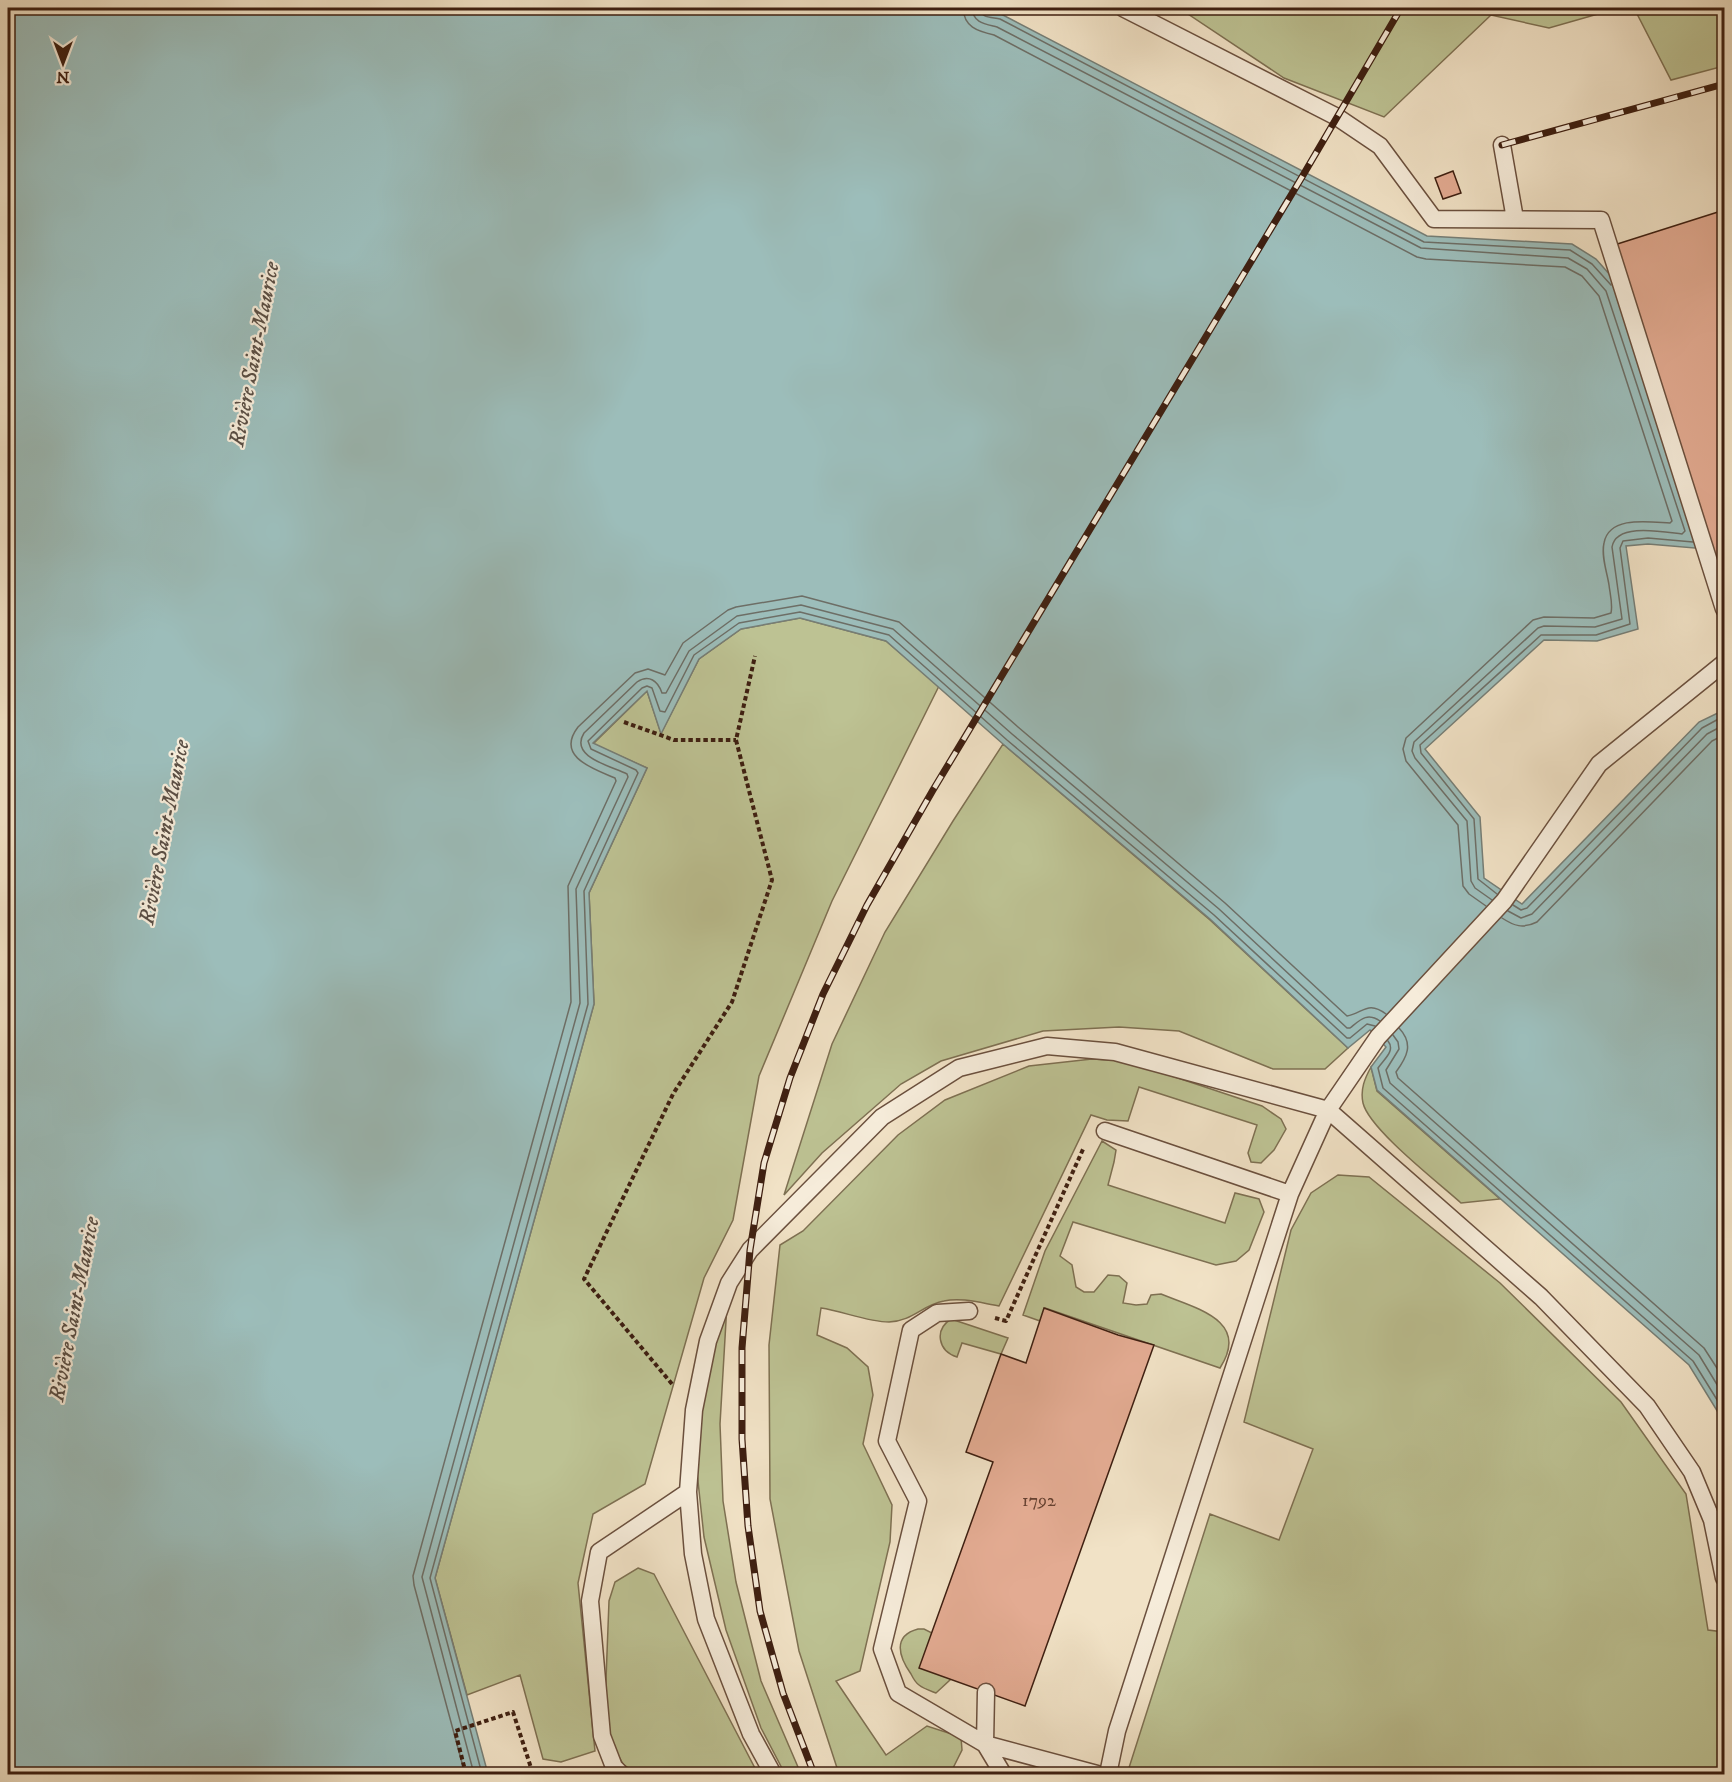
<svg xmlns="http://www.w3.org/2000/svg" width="1732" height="1782" viewBox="0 0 1732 1782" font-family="'IM FELL DW Pica',serif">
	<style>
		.green { fill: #bdc293; stroke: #7e7052; stroke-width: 1.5 }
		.water { fill: #9cbdba; stroke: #767e76; stroke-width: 1.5 }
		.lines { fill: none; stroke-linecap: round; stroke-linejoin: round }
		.shore { stroke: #6d6e66; stroke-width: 1.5 }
		.building { fill: #e3ab92; stroke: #3e1f11; stroke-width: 1.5 }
		.lane-casing { stroke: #6b503e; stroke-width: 19 }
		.path { stroke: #3e1f11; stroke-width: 4; stroke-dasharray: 4.5 3; stroke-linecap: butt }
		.lane { stroke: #f6ecda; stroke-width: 16 }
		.rail-casing { stroke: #3e1f11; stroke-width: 7 }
		.rail { stroke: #f6ecda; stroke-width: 4.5; stroke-dasharray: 14; stroke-linecap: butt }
		.labels { text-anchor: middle; stroke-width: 4.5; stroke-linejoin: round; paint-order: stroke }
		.number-label { font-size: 18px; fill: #674231 }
		.water-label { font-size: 22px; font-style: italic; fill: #5a4e44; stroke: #f6ecda }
	</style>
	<rect width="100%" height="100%" fill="#f1e2c6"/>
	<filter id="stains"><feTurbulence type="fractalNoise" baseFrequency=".00333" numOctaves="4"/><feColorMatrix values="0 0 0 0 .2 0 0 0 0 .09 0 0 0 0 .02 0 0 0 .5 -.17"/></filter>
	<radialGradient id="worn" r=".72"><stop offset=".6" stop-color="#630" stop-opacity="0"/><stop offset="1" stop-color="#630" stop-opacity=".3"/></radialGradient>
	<path class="green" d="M1179 8H1619L1549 28 1491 15 1384 117 1284 78Z
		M1634 8H1724V66L1671 80Z
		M800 618 886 641 939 686 832 901 759 1076 733 1220 704 1278 645 1484 593 1514 578 1583 595 1751 561 1762 543 1759 520 1675 467 1695 435 1578 594 1004 589 893 647 768 593 744 647 691 661 733 699 659 741 629Z
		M1003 744 1210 920 1348 1048 1325 1069H1273L1179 1031 1119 1027 1043 1031 941 1061 901 1084 822 1153 784 1195 832 1044 885 932 953 821Z
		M1092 1059 1127 1061 1262 1106 1281 1119 1286 1129 1274 1150 1261 1163 1251 1162 1248 1153 1257 1125 1139 1087 1128 1121 1107 1120 1091 1115 999 1306C981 1303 961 1297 944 1301 922 1305 913 1321 889 1322 868 1322 842 1311 821 1308L817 1335 847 1348 868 1367 873 1395 863 1444 892 1505 890 1542 860 1671 836 1681 886 1755 927 1726 961 1737 962 1750 950 1774H839L799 1651 770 1499 769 1345 780 1245 803 1231 898 1135 945 1100 1029 1066Z
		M1371 1067 1377 1091 1500 1199 1461 1203C1439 1183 1369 1129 1363 1103 1360 1089 1365 1078 1371 1067Z
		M1102 1141 1116 1150 1114 1162 1108 1185 1225 1223 1235 1193 1259 1199 1264 1212 1249 1250 1236 1261 1216 1265 1073 1222 1060 1256 1072 1265 1076 1287 1084 1292H1094L1108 1275 1119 1276 1127 1283 1123 1303 1136 1305 1147 1304 1151 1295 1161 1294C1195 1308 1251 1320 1220 1368L1045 1308 1040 1321 1023 1315 1045 1251Z
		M1338 1175 1369 1177 1500 1283 1621 1402 1686 1494 1708 1630 1724 1632V1774H1127L1210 1514 1279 1540 1313 1449 1244 1422 1291 1230 1311 1193Z
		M727 1304 720 1424 723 1501 736 1582 761 1681 801 1774H785L761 1728 726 1630 704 1537 697 1472 705 1377Z
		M951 1319 1008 1338 1001 1354 962 1343 957 1357C938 1351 934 1330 951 1319Z
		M638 1568 654 1574 758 1774H636L623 1764 604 1732 609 1601 615 1582Z
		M918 1629H924L932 1633 951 1679 936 1693C931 1691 924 1689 919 1685 916 1683 913 1678 911 1674 899 1657 892 1636 918 1629Z"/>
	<path class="water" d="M8 8H973L1001 14 1427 236 1572 244 1596 259 1618 284 1706 549 1648 544 1626 546 1638 629 1597 641 1544 640 1425 749 1480 817 1484 878 1522 904 1699 722 1724 710V1422L1689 1365 1377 1090 1371 1067 1386 1047 1370 1030 1348 1048 1210 919 1003 744 886 641 800 618 741 629 699 659 661 734 647 691 593 743 647 768 589 893 594 1004 435 1578 488 1774H8Z"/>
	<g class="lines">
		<path class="shore" d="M963 8C964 27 977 31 994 35L1417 257 1426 259 1565 267 1582 276 1599 296 1672 521 1670 523C1650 522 1609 515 1604 543 1601 556 1607 572 1609 585 1610 594 1613 604 1611 613L1594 618 1544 617 1533 620 1406 738 1403 749 1406 761 1458 825 1463 886 1469 894 1486 906
			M972 8C973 23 985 24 997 27L1421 248 1568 258 1587 269 1606 291 1685 531 1682 534C1664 532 1616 522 1612 547L1622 619 1595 627 1544 626 1538 628 1414 742 1412 751 1415 758 1467 821 1471 881 1475 888 1492 900
			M980 8C980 18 991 17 1000 19L1424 242 1570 250 1592 264 1611 285
			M1497 894 1478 879 1474 819 1421 753 1420 745 1541 635H1596L1630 624 1620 548 1623 541 1648 538 1693 542
			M1513 905 1521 910 1527 908 1702 728 1724 716
			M1508 911 1521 918 1532 914 1707 734 1724 725
			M1502 918C1514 926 1523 929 1537 922L1712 741 1724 735
			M1399 1028C1414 1044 1407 1057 1396 1072L1398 1078 1704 1348 1724 1379
			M1393 1035 1398 1042 1399 1049 1386 1070 1390 1083 1699 1355 1724 1396
			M1388 1041C1396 1051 1383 1060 1378 1068L1383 1088 1693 1361 1724 1411
			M465 1774 414 1585 413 1576 571 1002 568 886 616 781 615 778C594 769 555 757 578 727L635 673 648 669 665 675 683 643 728 610 736 607 802 596 899 622 1018 727 1225 903 1347 1016C1363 1013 1368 1000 1386 1014
			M474 1774 422 1577 580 1003 576 889 628 777 627 774C611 766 569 757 584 733L637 682C649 674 658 681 662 693H666L689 651 737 616 801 605 893 629 1012 734 1219 909 1347 1028H1350C1360 1020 1367 1012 1380 1021
			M482 1774 430 1578 588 1004 584 891 638 773 636 770 591 749 588 741 642 688 647 686 652 688 660 711 665 712 694 655 739 623 800 612 889 635 1007 740 1214 915 1347 1038H1350L1367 1024 1375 1026"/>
	</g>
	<path class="building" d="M1453 171 1461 193 1443 199 1435 178Z
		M1718 212 1724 232V583L1719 585 1611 246Z
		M1044 1308 1118 1335 1154 1345 1025 1706 919 1668 993 1462 966 1452 1001 1354 1026 1363Z"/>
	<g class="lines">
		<defs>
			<path id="lane" d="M1123 8 1337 117 1380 146 1434 219 1601 220 1724 609
				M1502 145 1515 219
				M1105 1131 1290 1194
				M969 1311 937 1313 911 1330 887 1441 918 1501 882 1649 898 1693 985 1744 1097 1774
				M986 1692 985 1744 1003 1774
				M621 1774 614 1767 602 1736 590 1601 599 1552 688 1492
				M773 1774 751 1734 706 1619 693 1554 688 1492 694 1410 708 1341 729 1283 750 1250 882 1117 959 1068 1047 1046 1115 1052 1328 1110 1541 1297 1647 1406 1692 1472 1712 1520 1724 1578
				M1108 1774 1117 1731 1290 1194 1328 1110 1378 1037 1504 901 1599 764 1724 663"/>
		</defs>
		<use href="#lane" class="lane-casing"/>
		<path class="path" d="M624 722 674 740H736
			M995 1318 1006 1321 1084 1147
			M672 1384 584 1279 673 1094 732 1002 772 880 736 740 755 656
			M466 1774 455 1731 513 1712 533 1774"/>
		<use href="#lane" class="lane"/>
		<defs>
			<path id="rail" d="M1502 145 1724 84
				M814 1774 783 1693 760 1611 748 1526 742 1439V1348L750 1250 764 1163 790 1078 823 994 867 905 933 790 1302 177 1401 8"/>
		</defs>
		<use href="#rail" class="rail-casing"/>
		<use href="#rail" class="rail"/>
	</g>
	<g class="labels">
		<g class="number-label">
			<text x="1039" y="1506">1792</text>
		</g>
		<g class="water-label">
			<text transform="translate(253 354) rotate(-79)" y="8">Rivière Saint-Maurice</text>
			<text transform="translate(163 832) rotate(-79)" y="8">Rivière Saint-Maurice</text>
			<text transform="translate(73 1309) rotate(-79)" y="8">Rivière Saint-Maurice</text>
		</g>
	</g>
	<rect width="1732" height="1782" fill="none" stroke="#f1e2c6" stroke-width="30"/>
	<rect x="9" y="9" width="1714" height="1764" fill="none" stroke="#3e1f11" stroke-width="3"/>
	<rect x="15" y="15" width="1702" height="1752" fill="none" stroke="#3e1f11" stroke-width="1.5"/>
	<g transform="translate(63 63) rotate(180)" stroke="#f6ecda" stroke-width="4.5" paint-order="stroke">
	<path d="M0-4.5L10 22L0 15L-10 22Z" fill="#3e1f11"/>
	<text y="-9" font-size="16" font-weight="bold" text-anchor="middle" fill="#3e1f11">N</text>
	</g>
	<rect width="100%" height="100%" filter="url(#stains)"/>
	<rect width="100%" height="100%" fill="url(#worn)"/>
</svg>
